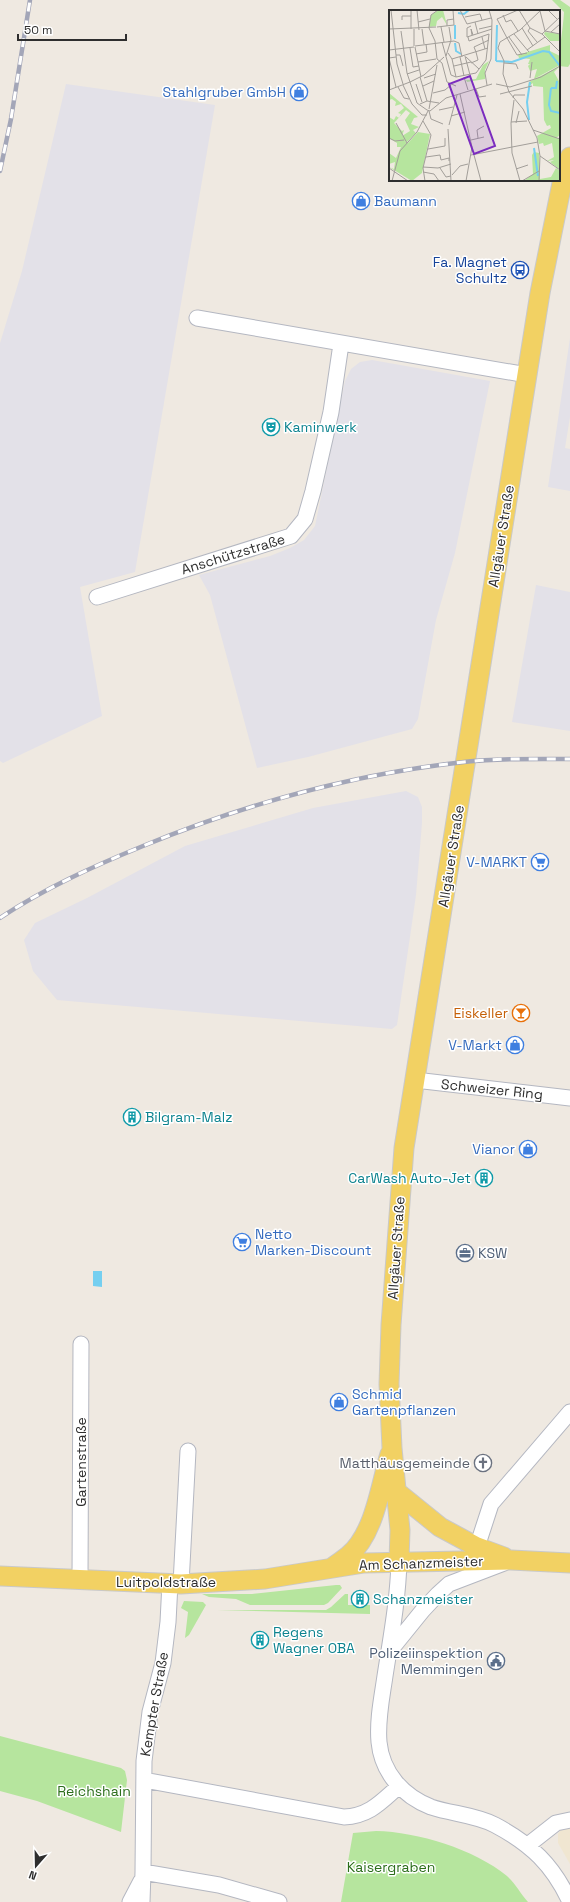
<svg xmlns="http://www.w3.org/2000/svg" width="570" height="1902" viewBox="0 0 570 1902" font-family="'Space Grotesk',sans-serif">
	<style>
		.industrial { fill: #e3e1e8 }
		.education { fill: #f0e6d1 }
		.green { fill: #b6e59e }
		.water { fill: #75cff0 }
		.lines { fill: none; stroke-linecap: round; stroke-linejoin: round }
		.minor-casing { stroke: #b4b7c1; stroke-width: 17 }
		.major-casing { stroke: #c9c9c9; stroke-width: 21 }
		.minor { stroke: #fff; stroke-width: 15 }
		.major { stroke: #f2d163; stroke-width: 19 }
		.rail-casing { stroke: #a3a6b8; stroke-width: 4.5 }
		.rail { stroke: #fff; stroke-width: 3; stroke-dasharray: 9; stroke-linecap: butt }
		.labels { text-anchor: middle; stroke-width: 3; stroke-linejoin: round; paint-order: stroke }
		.shop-label { font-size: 14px; fill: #366cbe; stroke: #fff; text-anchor: end }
		.transit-label { font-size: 14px; fill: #164399; stroke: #fff; text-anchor: end }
		.culture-label { font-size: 14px; fill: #0d838f; stroke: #fff; text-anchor: start }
		.street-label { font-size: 14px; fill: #2e2e2e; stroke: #fff }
		.food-label { font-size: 14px; fill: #c56008; stroke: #fff; text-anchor: end }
		.service-label { font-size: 14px; fill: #4e5e75; stroke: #fff; text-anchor: start }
		.worship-label { font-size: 14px; fill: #5b616d; stroke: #fff; text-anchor: end }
		.park-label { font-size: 14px; fill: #2c6e1b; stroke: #fff }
		.inset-river { fill: none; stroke: #75cff0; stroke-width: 2 }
		.inset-road { fill: none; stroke: #a29e99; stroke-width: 1 }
		.view { fill: #7b2cbf; fill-opacity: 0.15; stroke: #7b2cbf; stroke-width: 2 }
		.inset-edge { fill: none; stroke: #2e2e2e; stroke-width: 2 }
	</style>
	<rect width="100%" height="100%" fill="#efe9e1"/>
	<path class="industrial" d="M66 84 215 105 135 572 80 587 102 716 3 763 0 761V343L22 271Z
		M570 338V417L565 448 570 449V491L548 487Z
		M372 360 490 381 455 553 436 620 418 719 412 729 308 757 257 768 210 595 199 575 270 556 290 548 304 540 315 526 345 381 351 369 360 362Z
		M536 585 570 592V731L512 722Z
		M406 791 418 797 422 807V823L416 895 410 937 397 1025 392 1029 57 1000 33 971 24 940 35 923 87 898 185 846 313 808Z"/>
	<path class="education" d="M570 1825V1864L558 1843V1834L563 1826Z"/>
	<path class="green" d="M552 0H560L570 7V64L568 67 559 66C559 48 563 30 564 12Z
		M336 1585H340L342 1588 328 1603 324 1605H250L236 1599 209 1597 202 1594H252Z
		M345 1594H348V1605H370V1614L217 1610H326L331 1607Z
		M184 1601 203 1602 206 1605 189 1635 185 1638 188 1612 181 1608Z
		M0 1736 121 1768 125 1771 127 1780 121 1832 37 1801 0 1791Z
		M376 1831C418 1832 474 1849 507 1876 515 1883 521 1894 528 1902H341L353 1833Z"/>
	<path class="water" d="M93 1271H102V1287L93 1286Z"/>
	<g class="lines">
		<defs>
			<path id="minor" d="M197 318 527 375
				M97 597 291 536 305 519 313 491 331 412 341 344
				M415 1080 570 1098
				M477 1547 491 1504 570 1412
				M399 1561C398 1600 391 1637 385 1676 382 1697 377 1720 379 1742 382 1773 403 1796 431 1807 452 1814 476 1815 495 1825 531 1844 553 1865 570 1902
				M80 1580 81 1344
				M181 1584 188 1451
				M389 1652 423 1610 438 1594 449 1584 504 1563
				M144 1780 344 1817C369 1816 381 1802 398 1787
				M528 1845 556 1823 570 1820
				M143 1872 219 1885 279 1902
				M130 1902 141 1881
				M142 1902 143 1872 144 1761 150 1712 163 1663 168 1622 170 1583"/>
			<path id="major" d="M398 1493 440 1527 477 1547 504 1557
				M399 1561 400 1530 392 1448 389 1384 391 1325 404 1148 540 293 563 178 570 157
				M333 1567C338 1563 343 1560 348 1556 375 1534 380 1486 390 1454
				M0 1576 181 1584 265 1579 364 1563 511 1560 570 1563"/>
		</defs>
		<use href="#minor" class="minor-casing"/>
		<use href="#major" class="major-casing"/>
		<use href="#minor" class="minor"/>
		<use href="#major" class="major"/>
		<defs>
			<path id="rail" d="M0 171 11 119 30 0
				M0 918C45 888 94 866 143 846 245 804 354 774 464 762 499 758 535 759 570 759"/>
		</defs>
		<use href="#rail" class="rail-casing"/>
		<use href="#rail" class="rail"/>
	</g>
	<defs>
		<symbol id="shop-ring" viewBox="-11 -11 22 22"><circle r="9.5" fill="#fff" stroke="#3f7fe0" stroke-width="1.5"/><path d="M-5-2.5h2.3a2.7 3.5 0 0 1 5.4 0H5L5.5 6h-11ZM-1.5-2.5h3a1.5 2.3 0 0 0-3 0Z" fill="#3f7fe0"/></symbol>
		<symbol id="bus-ring" viewBox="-11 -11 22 22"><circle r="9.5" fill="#fff" stroke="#1a4fb4" stroke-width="1.5"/><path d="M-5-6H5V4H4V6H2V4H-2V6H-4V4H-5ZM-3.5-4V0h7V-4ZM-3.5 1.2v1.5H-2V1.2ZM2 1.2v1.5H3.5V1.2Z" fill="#1a4fb4"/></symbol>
		<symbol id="theatre-ring" viewBox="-11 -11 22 22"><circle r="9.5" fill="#fff" stroke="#0f9aa8" stroke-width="1.5"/><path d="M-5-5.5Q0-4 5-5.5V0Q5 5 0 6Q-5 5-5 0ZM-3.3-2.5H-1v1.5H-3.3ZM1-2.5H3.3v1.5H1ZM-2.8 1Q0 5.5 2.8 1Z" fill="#0f9aa8"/></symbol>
		<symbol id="supermarket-ring" viewBox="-11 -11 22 22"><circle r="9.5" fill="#fff" stroke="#3f7fe0" stroke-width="1.5"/><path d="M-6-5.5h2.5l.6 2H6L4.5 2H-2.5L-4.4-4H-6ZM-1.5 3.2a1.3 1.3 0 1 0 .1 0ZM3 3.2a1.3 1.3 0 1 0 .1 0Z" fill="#3f7fe0"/></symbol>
		<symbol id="bar-ring" viewBox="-11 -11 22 22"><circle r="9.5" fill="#fff" stroke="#e8710a" stroke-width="1.5"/><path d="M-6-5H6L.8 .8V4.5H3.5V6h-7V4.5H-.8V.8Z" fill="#e8710a"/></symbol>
		<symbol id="building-ring" viewBox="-11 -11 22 22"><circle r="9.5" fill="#fff" stroke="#0f9aa8" stroke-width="1.5"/><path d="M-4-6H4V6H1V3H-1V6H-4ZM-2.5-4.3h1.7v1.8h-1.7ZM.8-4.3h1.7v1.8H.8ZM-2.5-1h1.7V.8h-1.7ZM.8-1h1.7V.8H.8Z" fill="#0f9aa8"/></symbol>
		<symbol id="office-ring" viewBox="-11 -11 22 22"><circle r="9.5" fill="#fff" stroke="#5c6f8a" stroke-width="1.5"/><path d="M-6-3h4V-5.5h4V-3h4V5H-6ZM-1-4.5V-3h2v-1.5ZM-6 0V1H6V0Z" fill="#5c6f8a"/></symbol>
		<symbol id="church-ring" viewBox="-11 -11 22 22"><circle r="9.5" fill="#fff" stroke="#6b7280" stroke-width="1.5"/><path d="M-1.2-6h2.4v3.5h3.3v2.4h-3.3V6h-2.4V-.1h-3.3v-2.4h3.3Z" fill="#6b7280"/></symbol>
		<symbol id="civic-ring" viewBox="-11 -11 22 22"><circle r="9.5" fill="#fff" stroke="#5c6f8a" stroke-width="1.5"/><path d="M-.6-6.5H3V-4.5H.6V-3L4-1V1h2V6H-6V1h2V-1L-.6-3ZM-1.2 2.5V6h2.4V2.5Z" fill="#5c6f8a"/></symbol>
	</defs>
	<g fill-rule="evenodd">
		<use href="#shop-ring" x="289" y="82" width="20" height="20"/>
		<use href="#shop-ring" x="351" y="191" width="20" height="20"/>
		<use href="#bus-ring" x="510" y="260" width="20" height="20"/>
		<use href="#theatre-ring" x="261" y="417" width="20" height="20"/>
		<use href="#supermarket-ring" x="530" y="852" width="20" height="20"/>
		<use href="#bar-ring" x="511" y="1003" width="20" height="20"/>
		<use href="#shop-ring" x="505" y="1035" width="20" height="20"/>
		<use href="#building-ring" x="122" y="1107" width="20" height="20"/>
		<use href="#shop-ring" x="518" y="1139" width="20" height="20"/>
		<use href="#building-ring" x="474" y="1168" width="20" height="20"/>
		<use href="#supermarket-ring" x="232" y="1232" width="20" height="20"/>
		<use href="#office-ring" x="455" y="1243" width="20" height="20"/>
		<use href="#shop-ring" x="329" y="1392" width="20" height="20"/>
		<use href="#church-ring" x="473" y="1453" width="20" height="20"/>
		<use href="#building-ring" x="350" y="1589" width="20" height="20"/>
		<use href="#building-ring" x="250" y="1630" width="20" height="20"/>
		<use href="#civic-ring" x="486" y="1651" width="20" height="20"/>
	</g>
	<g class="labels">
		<g class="shop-label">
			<text x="286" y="97">Stahlgruber GmbH</text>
			<text x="374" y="206" text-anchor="start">Baumann</text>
			<text x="527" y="867">V-MARKT</text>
			<text x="502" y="1050">V-Markt</text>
			<text x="515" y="1154">Vianor</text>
			<text x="255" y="1239" text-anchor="start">Netto<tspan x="255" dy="16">Marken-Discount</tspan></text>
			<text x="352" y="1399" text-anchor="start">Schmid<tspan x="352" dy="16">Gartenpflanzen</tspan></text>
		</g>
		<g class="transit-label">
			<text x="507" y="267">Fa. Magnet<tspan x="507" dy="16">Schultz</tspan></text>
		</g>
		<g class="culture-label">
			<text x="284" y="432">Kaminwerk</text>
			<text x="145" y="1122">Bilgram-Malz</text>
			<text x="471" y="1183" text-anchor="end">CarWash Auto-Jet</text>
			<text x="373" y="1604">Schanzmeister</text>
			<text x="273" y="1637">Regens<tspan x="273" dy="16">Wagner OBA</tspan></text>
		</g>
		<g class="street-label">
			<text transform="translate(501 536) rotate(-81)" y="5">Allgäuer Straße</text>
			<text transform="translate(233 554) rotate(-17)" y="5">Anschützstraße</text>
			<text transform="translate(451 856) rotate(-81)" y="5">Allgäuer Straße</text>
			<text transform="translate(492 1089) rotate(6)" y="5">Schweizer Ring</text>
			<text transform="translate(396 1248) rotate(-86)" y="5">Allgäuer Straße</text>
			<text transform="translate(81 1462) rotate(-90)" y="5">Gartenstraße</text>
			<text transform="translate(421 1563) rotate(-2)" y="5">Am Schanzmeister</text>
			<text x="166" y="1587">Luitpoldstraße</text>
			<text transform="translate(154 1704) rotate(-80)" y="5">Kempter Straße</text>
		</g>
		<g class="food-label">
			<text x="508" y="1018">Eiskeller</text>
		</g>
		<g class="service-label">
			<text x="478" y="1258">KSW</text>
			<text x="483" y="1658" text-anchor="end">Polizeiinspektion<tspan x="483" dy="16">Memmingen</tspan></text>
		</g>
		<g class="worship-label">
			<text x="470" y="1468">Matthäusgemeinde</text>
		</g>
		<g class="park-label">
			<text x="94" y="1796">Reichshain</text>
			<text x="391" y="1872">Kaisergraben</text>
		</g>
	</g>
	<g transform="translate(389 10)">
		<rect width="171" height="171" fill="#efe9e1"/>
		<path d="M50 0H54L58 15 53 7 48 11 47 16 40 17 42 5ZM156 22 171 24V31H161L155 24ZM161 35V41L171 46V55L145 69 148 59 141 61 139 56 141 54H139L141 49 130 48 129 45ZM100 51 96 60V69L78 72 77 70 87 69 94 55ZM171 56 165 62 171 73V125L167 128H171V160L161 152 165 150 158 151 165 147 163 133 155 136 154 133 150 134 148 126 162 118 161 115 158 116 155 110 154 77 144 76V73L139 77 140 72ZM0 83 29 107 25 108 22 114 30 117 24 120 27 123 18 132 15 131 19 133 29 122 41 124 33 163 23 171 0 157 5 159 6 152 0 154V143L7 148 12 137H8V133L0 128V107L5 110 7 106 10 108 12 104 9 103 15 98 12 94 6 96 7 92 3 89 0 90ZM17 100 21 103 16 110 21 121 13 126 15 120 13 121 5 113ZM145 142 150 143 151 169 162 167 167 158 171 161V171H135L144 164 143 145Z" fill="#b6e59e" fill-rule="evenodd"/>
		<path class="inset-river" d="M69 3 75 4 80 0M66 29V15M66 33 67 41 72 44M107 51 123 52 154 41 160 42 171 56M107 51 108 15M162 78 160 95 162 101 171 103M162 78H167L168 71M140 110 138 92 141 72M145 138 149 166"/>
		<path class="inset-road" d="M2 0 8 54 14 74M22 0V19M28 0 30 20M49 0 42 5 40 18 46 31 48 49 53 53 58 72 67 76M71 0 78 14 102 8M130 0 141 18 153 24 171 42M159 0 168 9M151 1 156 21M114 5 117 12 122 10 129 21M76 7 91 4 93 10M13 10V6H22M29 12 41 9M86 12 89 24M58 16V10L65 9M82 16 78 18V27L103 19M48 17 65 15 64 0M52 17 55 32M133 18 144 36M141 18 139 21 148 32M0 19 47 17M25 19V36M33 19 35 34M90 19 103 16M12 21 18 63 28 93 38 100 41 101 57 88 103 74M156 21 171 24M162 22 171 14M125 24 140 42M153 24 171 7M83 25 82 19 84 25M93 27 96 39M120 27 133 45M118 28 108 9 129 0M118 28 128 45 138 43M53 32 62 65 67 67M26 36 65 31 70 33 73 47M26 37 32 67M21 38 24 57 30 56M0 40 25 37M138 40 156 27M87 42 85 37 100 30M59 43 63 49 67 67M27 44 38 42 37 34M7 45H11L14 56M57 46 62 30 60 17M76 46 81 65M7 47 0 48 7 77M71 47 75 66M77 47 90 59M63 49 99 38M29 52 47 49M82 53 89 50 87 42M115 53 127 54 129 59M65 56 82 52M18 64 30 60M31 67 38 91M67 67 87 63 97 50 100 24 80 31 79 27M75 67 79 80M35 68 47 64M141 68 143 52M21 72 35 65 55 47M27 74 33 92M107 74 121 77 152 67 171 56M14 75 23 94 33 105H38M98 75 96 63 102 49 103 10 100 0M34 76 45 71M9 77 15 88 20 89M87 79 90 87 97 86M0 80 21 72M44 83 56 80 62 75M71 84 83 137 77 171M111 84 143 76M124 88 125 85H136M125 90 122 113 123 143 131 171M31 94 38 91 50 93M40 99 48 55M50 100 64 97M40 101 42 109 54 114M62 106 76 102M34 111 42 125 34 158 36 171M122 112 138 111M7 113 18 133M127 113 130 101M60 115 68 85M59 119 62 171M144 120 171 129M0 128 6 131 15 130M89 128 88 120 95 116M82 130 95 127M39 139 56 136V128M82 145 149 132M85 145 92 171M151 146 171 160M37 147 51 145 52 150 60 148V151M34 157 49 158 62 154M0 158 19 171M51 158 57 167 62 166M127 159 139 155M34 162 45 164 50 171M63 165 71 156 79 154M3 171 11 141 28 122 39 101M133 171 150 161M150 171 151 146 148 128 134 99 120 82 114 64 115 51 109 38 111 32 131 20 152 0"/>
		<path class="view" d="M81 66 106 136 85 144 60 74Z"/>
		<rect width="171" height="171" class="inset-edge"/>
	</g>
	<g transform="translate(36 1866) rotate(200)" stroke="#ffffff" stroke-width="3" paint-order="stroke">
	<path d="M0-3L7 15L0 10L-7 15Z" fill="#2e2e2e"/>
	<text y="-6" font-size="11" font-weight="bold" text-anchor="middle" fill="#2e2e2e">N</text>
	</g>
	<path d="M18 34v6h108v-6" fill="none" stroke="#2e2e2e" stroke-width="2"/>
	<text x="24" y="34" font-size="12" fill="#2e2e2e" stroke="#ffffff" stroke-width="3" paint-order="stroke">50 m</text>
</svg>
